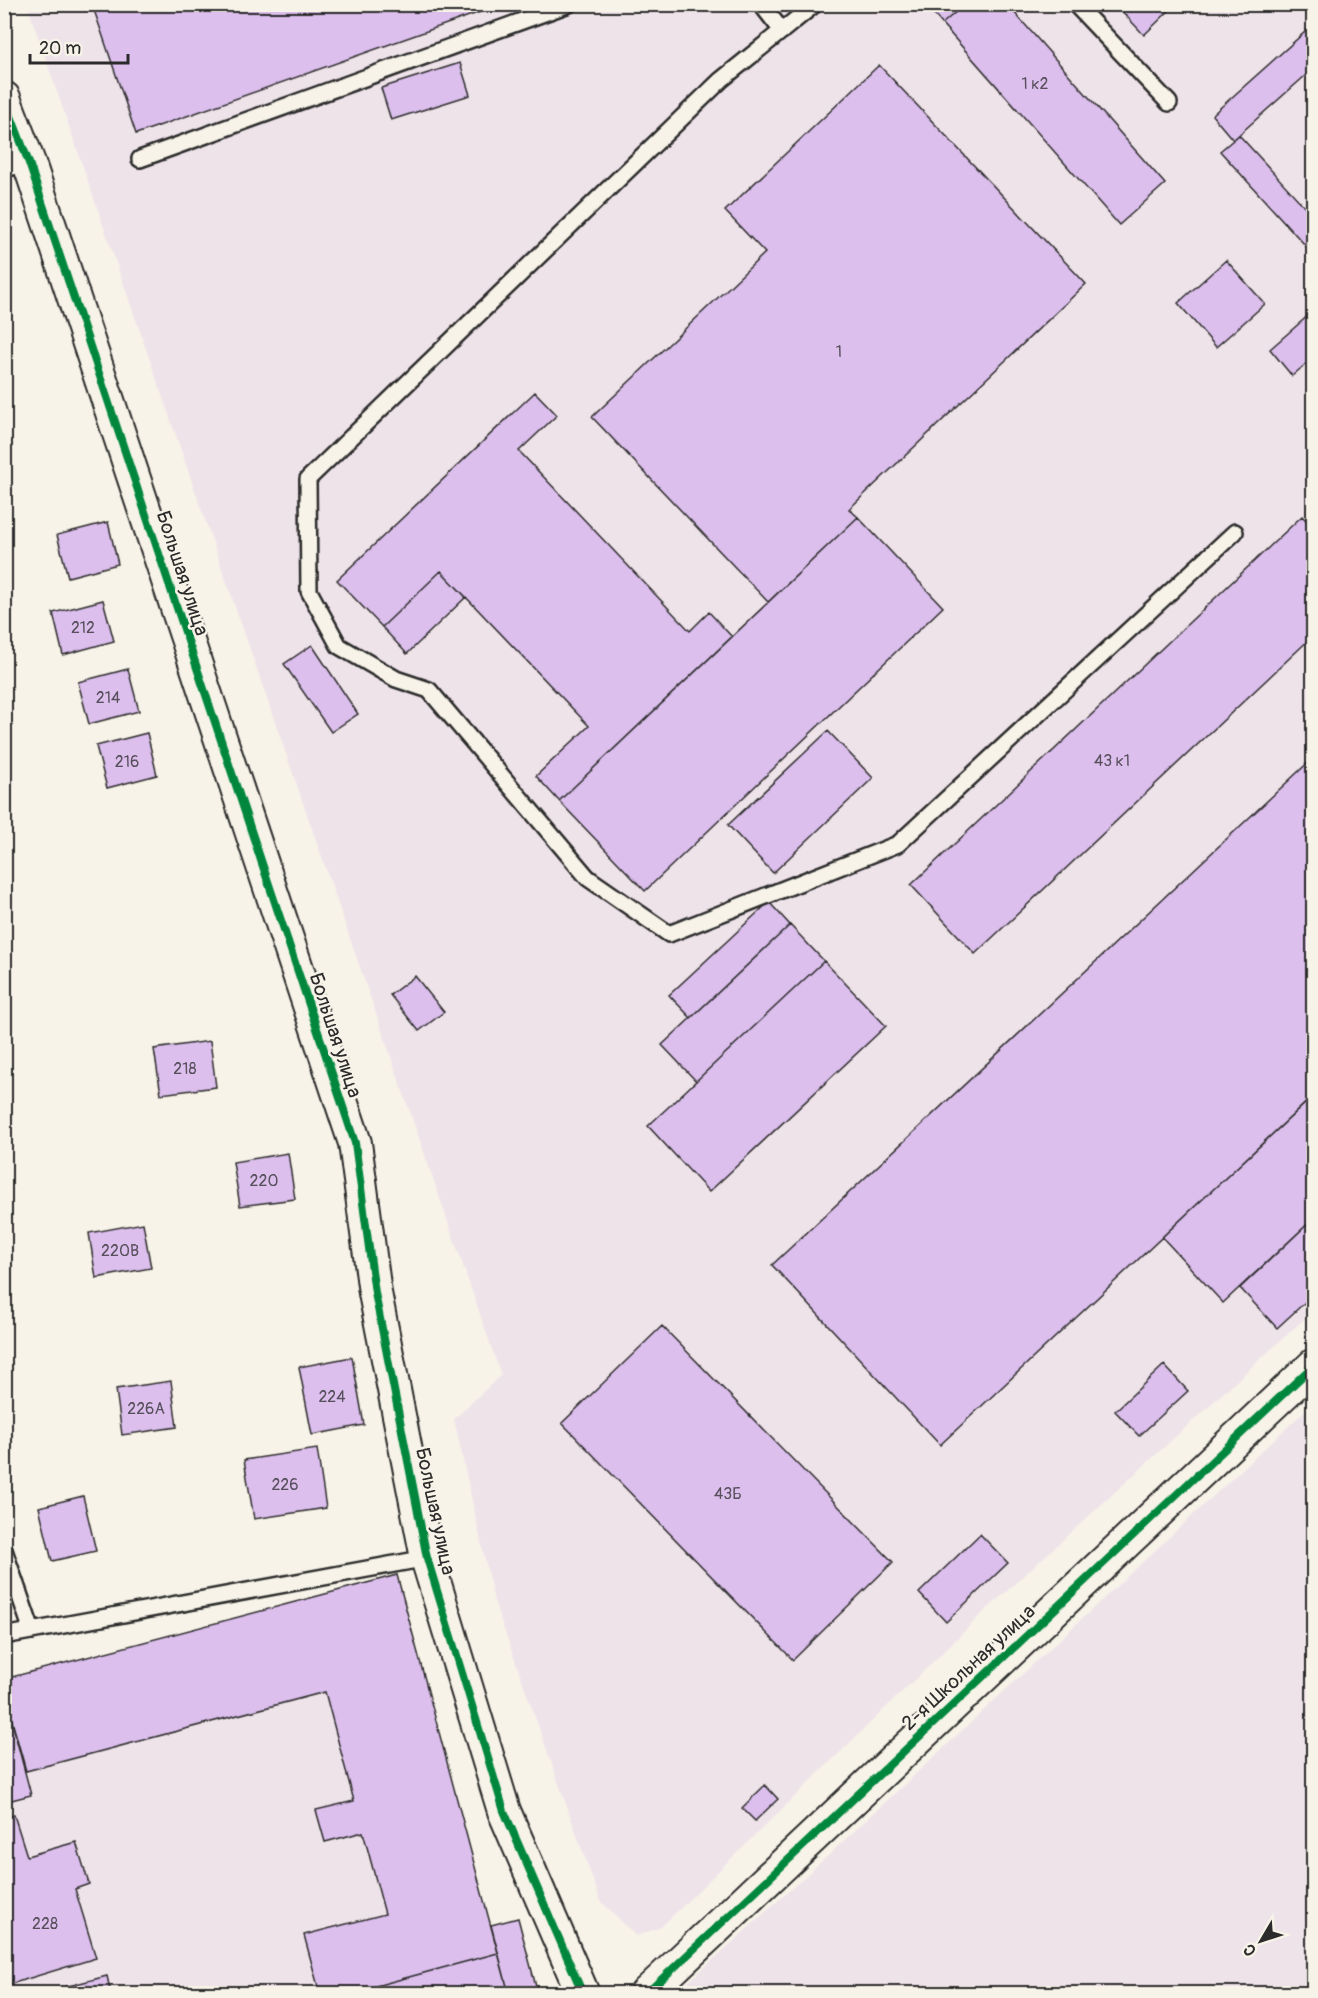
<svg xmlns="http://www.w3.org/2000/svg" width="1318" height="1998" viewBox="0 0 1318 1998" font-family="Pangolin,sans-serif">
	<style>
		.built { fill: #efe3ea }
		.building { fill: #dcbfed; stroke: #2b2b2b; stroke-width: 1.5 }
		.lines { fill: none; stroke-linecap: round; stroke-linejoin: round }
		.service-casing { stroke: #2b2b2b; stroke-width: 20 }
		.minor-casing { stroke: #2b2b2b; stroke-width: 36 }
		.service { stroke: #f7f3e8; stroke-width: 15 }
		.minor { stroke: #f7f3e8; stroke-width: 32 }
		.cycleway-casing { stroke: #f7f3e8; stroke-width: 11 }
		.cycleway { stroke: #00873e; stroke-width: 8 }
		.labels { text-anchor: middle; stroke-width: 5; stroke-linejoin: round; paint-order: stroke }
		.number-label { font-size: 16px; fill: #57505c }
		.street-label { font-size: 20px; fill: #2b2b2b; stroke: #f7f3e8 }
	</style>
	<rect width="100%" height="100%" fill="#f7f3e8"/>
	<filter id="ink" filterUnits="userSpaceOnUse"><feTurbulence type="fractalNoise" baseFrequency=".0167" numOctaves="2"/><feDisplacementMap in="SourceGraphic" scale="12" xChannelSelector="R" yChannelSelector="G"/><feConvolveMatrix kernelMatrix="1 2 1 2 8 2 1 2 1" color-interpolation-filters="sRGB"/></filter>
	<g filter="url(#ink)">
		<path class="built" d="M27 5H1313V1311L983 1613 661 1927 636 1936 600 1900 494 1601 454 1419 501 1375Z
			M1313 1403V1993H676L832 1852Z
			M397 1575 509 1993 5 1994V1679Z"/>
		<path class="building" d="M92 4H503L136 134Z
			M925 4H965L942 24Z
			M965 4H1007L1165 184 1119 225 942 24Z
			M1115 4H1176L1144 35Z
			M1314 24V68L1233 140 1212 115Z
			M460 63 470 95 391 120 381 88Z
			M879 65 1086 284 849 509 858 517 768 602 592 417 765 253 725 211Z
			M1239 135 1314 217V255L1220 151Z
			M1226 260 1265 304 1216 347 1178 303Z
			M1310 314 1314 318V357L1292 376 1270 349Z
			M535 392 557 415 519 451 690 631 709 612 732 637 559 801 536 776 589 726 441 571 382 627 337 580Z
			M1302 516 1314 528V635L975 954 911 885Z
			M858 517 943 607 645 891 559 801Z
			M108 522 118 564 68 577 57 535Z
			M441 571 466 597 407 654 382 627Z
			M103 600 114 641 63 655 53 613Z
			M312 645 358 714 331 732 284 664Z
			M128 669 139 711 89 724 78 682Z
			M828 731 873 778 773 873 728 825Z
			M147 733 157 775 107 788 96 746Z
			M1314 757V1095L940 1445 772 1265Z
			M769 902 790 925 691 1018 669 995Z
			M790 925 824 961 696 1081 662 1045Z
			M824 961 886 1026 709 1192 648 1126Z
			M415 976 444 1012 419 1031 390 995Z
			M210 1041 216 1087 161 1094 154 1049Z
			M1306 1103 1314 1111V1218L1223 1303 1162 1237Z
			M288 1153 295 1199 240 1206 233 1162Z
			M1314 1218V1294L1277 1328 1240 1288Z
			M143 1223 151 1268 96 1278 89 1233Z
			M662 1326 893 1562 793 1660 562 1423Z
			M352 1357 364 1425 312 1435 299 1367Z
			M1164 1365 1188 1391 1139 1436 1115 1411Z
			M171 1381 177 1427 122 1435 116 1389Z
			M317 1449 326 1508 254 1519 244 1460Z
			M83 1496 96 1551 52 1561 39 1507Z
			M980 1534 1008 1563 946 1622 919 1593Z
			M397 1575 498 1953 346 1994H320L304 1935 385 1914 363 1832 325 1842 316 1810 354 1801 325 1692 26 1771 4 1692V1679Z
			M4 1692 31 1795 4 1802Z
			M765 1785 778 1799 755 1821 742 1808Z
			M14 1815 27 1856 76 1842 89 1884 75 1889 96 1958 4 1986V1818Z
			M518 1918 538 1994H509L491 1925Z
			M498 1953 509 1994H346Z
			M107 1976 111 1994H41V1993Z"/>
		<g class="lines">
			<defs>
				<path id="service" d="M761 4 782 31
					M815 4 721 80 308 479 309 591 339 646 396 679 429 690 588 878 669 934 898 844 1235 532
					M1075 4 1169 103
					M140 159 569 4
					M4 169 29 163
					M4 1550 32 1631
					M4 1636 427 1558"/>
				<path id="minor" d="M4 98 29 163 355 1143 375 1293 427 1558 504 1811 583 1994
					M646 1994 1314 1365"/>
			</defs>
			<use href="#service" class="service-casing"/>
			<use href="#minor" class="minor-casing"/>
			<use href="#service" class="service"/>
			<use href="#minor" class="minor"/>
			<defs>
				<path id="cycleway" d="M4 98 29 163 355 1143 375 1293 427 1558 504 1811 583 1994
					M646 1994 1314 1365"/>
			</defs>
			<use href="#cycleway" class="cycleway-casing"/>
			<use href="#cycleway" class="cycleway"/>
		</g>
	</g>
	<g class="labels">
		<g class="number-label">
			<text x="1035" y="89">1 к2</text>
			<text x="839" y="357">1</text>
			<text x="83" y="633">212</text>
			<text x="108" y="703">214</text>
			<text x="1112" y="766">43 к1</text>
			<text x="127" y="767">216</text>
			<text x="185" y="1074">218</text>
			<text x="264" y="1186">220</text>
			<text x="120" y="1256">220В</text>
			<text x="332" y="1402">224</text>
			<text x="146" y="1414">226А</text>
			<text x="285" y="1490">226</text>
			<text x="728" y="1499">43Б</text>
			<text x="45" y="1929">228</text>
		</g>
		<g class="street-label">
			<text transform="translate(183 573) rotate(72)" y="7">Большая улица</text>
			<text transform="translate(336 1035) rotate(72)" y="7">Большая улица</text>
			<text transform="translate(436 1511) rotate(78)" y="7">Большая улица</text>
			<text transform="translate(968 1667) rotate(-43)" y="7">2-я Школьная улица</text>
		</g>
	</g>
	<rect width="1318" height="1998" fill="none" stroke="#f7f3e8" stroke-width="24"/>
	<rect x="12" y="12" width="1294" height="1974" fill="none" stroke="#2b2b2b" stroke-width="2" filter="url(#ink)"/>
	<g transform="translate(1261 1941) rotate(231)" stroke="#f7f3e8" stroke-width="4.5" paint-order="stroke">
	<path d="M0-4.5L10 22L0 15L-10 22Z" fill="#2b2b2b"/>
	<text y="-9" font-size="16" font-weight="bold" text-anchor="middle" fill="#2b2b2b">С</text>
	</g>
	<path d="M30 54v9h98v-9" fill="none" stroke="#2b2b2b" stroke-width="3"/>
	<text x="39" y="54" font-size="18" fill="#2b2b2b" stroke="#f7f3e8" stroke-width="4.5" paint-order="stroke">20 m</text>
</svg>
